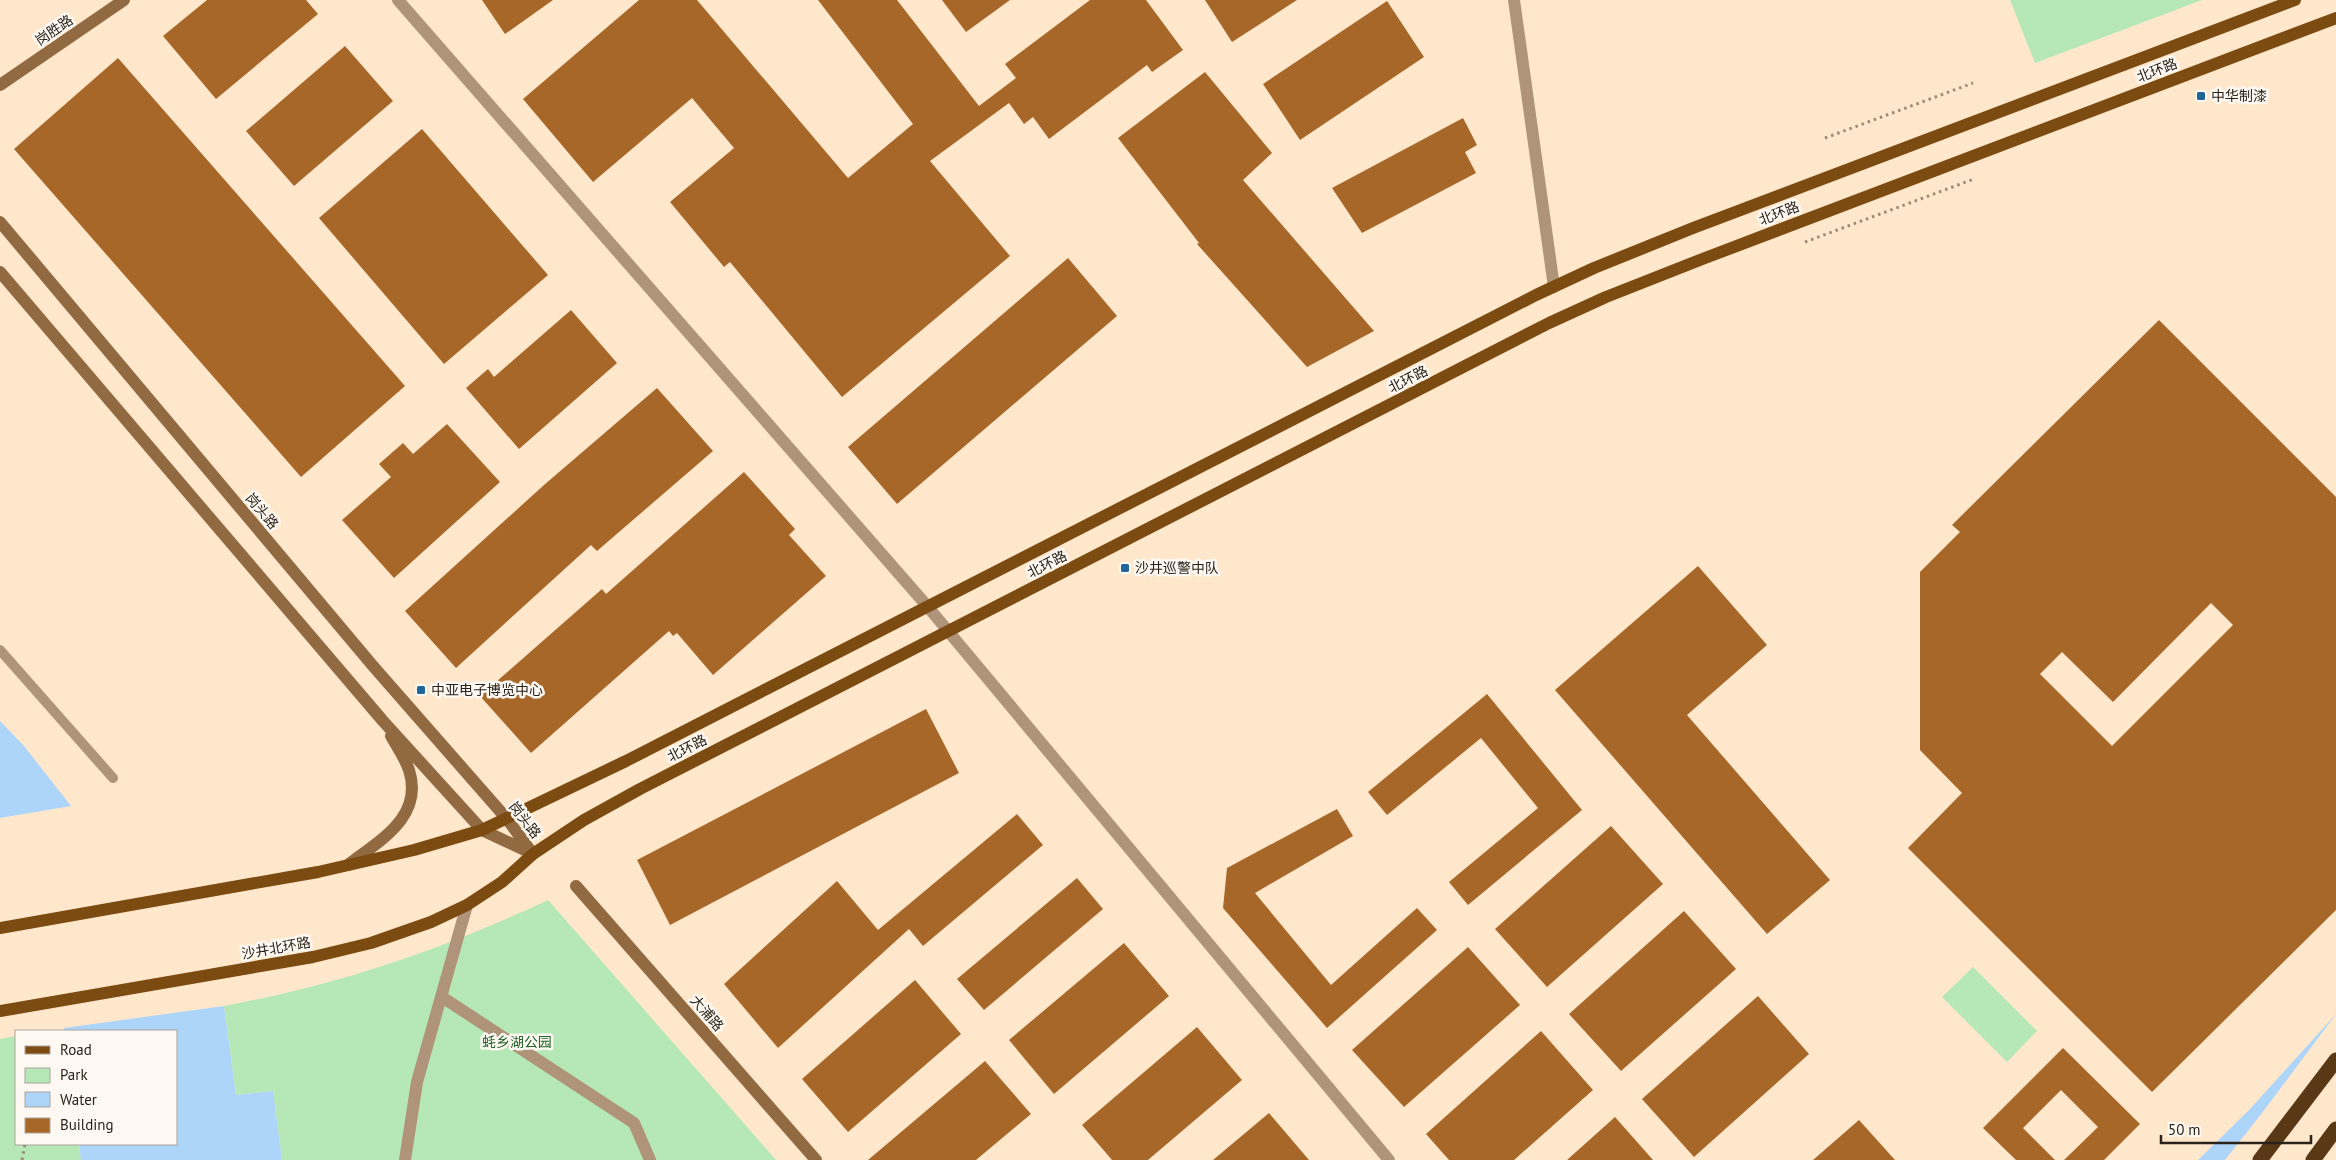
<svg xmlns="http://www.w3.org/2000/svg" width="2336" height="1160" viewBox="0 0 2336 1160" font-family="'PT Sans','Noto Sans SC',sans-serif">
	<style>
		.green { fill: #b5e8b6 }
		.water { fill: #add5fa }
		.pier { fill: #ffe7cc }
		.building { fill: #a76729; fill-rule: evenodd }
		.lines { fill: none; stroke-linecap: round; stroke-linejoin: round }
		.path { stroke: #9a8a77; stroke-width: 3; stroke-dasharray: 2.5 4; stroke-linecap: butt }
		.lane { stroke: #b0947a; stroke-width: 10 }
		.street { stroke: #b0947a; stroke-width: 12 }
		.secondary { stroke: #926a42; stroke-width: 12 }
		.primary { stroke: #7b4b11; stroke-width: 12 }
		.highway { stroke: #593816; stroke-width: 15 }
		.poi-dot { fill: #20669a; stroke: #fdf8f2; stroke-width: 2 }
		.labels { text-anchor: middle; stroke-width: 5; stroke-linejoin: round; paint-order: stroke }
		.street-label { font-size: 14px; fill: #2b2319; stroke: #fdf8f2 }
		.poi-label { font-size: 14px; fill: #2b2319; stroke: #fdf8f2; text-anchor: start }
		.park-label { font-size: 14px; fill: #226429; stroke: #fdf8f2 }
	</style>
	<rect width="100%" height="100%" fill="#ffe7cc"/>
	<path class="green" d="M2010 0H2202L2035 63Z
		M548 900 776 1160H282L273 1091 236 1095 224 1006C341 984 441 950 548 900Z
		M1973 967 2037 1031 2007 1062 1942 997Z
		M16 1036V1144H79L81 1160H0V1039Z"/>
	<path class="water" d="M0 721 24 746 71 806 0 818Z
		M224 1006 236 1095 273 1091 282 1160H81L79 1144H176V1031H64V1028Z
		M2336 1014V1160H2198L2249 1110Z"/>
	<path class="pier" d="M2336 1014V1160H2225L2262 1113Z"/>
	<path class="building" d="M207 0H306L318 14 216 99 163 36Z
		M482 0H553L505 34Z
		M639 0H697L848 178 913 124 818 0H897L979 106 1016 78 1005 64 1090 0H1146L1183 50 1152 72 1147 65 1049 139 1033 117 1024 124 1009 103 930 161 1010 256 842 397 730 262 724 267 670 202 734 148 692 98 593 182 523 99Z
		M942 0H1010L966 32Z
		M1205 0H1297L1232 42Z
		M1387 1 1424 57 1300 140 1263 84Z
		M345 46 393 101 294 186 246 131Z
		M118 58 405 386 301 477 14 149Z
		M1205 72 1272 153 1243 180 1374 331 1307 367 1197 244 1199 243 1118 138Z
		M1463 118 1477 145 1465 152 1476 173 1362 233 1332 188Z
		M422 129 548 275 444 364 319 218Z
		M1068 258 1117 316 897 504 848 447Z
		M571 310 617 363 519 449 466 388 488 369 494 377Z
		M2159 320 2336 497V910L2152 1092 1908 848 1962 793 1920 750V572L1960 532 1952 525ZM2211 603 2233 625 2112 746 2040 674 2062 652 2113 702Z
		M657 388 713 451 597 551 591 545 456 668 405 611 544 485Z
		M447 424 500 482 394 578 342 520 391 477 379 464 403 443 413 454Z
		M744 472 795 529 789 535 826 576 713 675 677 633 673 636 669 631 531 753 480 696 602 589 606 594Z
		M1698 566 1767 645 1687 715 1830 880 1767 934 1555 690Z
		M1487 694 1582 810 1468 905 1449 882 1538 808 1481 738 1387 815 1368 792Z
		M926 709 959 773 670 925 637 860Z
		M1337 809 1353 836 1255 893 1331 985 1417 908 1437 930 1327 1028 1223 908 1227 868Z
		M1017 814 1043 845 923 946 909 929 778 1048 724 984 837 881 878 930Z
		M1611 826 1663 884 1547 987 1495 929Z
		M1077 878 1103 909 984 1010 957 979Z
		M1684 911 1736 969 1621 1071 1569 1014Z
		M1124 943 1169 996 1054 1094 1009 1040Z
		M1468 947 1520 1005 1404 1107 1352 1050Z
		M915 980 961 1034 848 1132 802 1079Z
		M1758 996 1809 1054 1694 1157 1642 1099Z
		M1197 1027 1242 1080 1148 1160H1112L1082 1125Z
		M1541 1031 1593 1090 1514 1160H1449L1426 1134Z
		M2063 1048 2140 1124 2104 1160H2064L2098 1127 2061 1090 2023 1128 2055 1160H2016L1983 1128Z
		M985 1061 1031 1114 976 1160H868Z
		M1269 1113 1309 1160H1213Z
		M1615 1117 1653 1160H1567Z
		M1859 1120 1895 1160H1813Z"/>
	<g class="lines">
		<path class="path" d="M1825 138 1973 83
			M1805 242 1974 179
			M22 1160 25 1144"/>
		<path class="lane" d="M0 650 113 778"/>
		<path class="street" d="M398 0 928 607 1389 1160
			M1514 0 1554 287
			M442 997 634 1123 650 1160
			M405 1160 417 1082 467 905"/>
		<path class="secondary" d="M0 85 124 0
			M0 222 373 666 507 819 533 854
			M0 272 383 721 482 830 531 853
			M348 865C380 840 424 817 409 770 405 758 397 747 391 736
			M576 886 816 1160"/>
		<path class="primary" d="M0 928 318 872 414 850 482 830 626 761 1536 295 1594 268 1693 228 2295 0
			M0 1011 313 957 371 943 431 922 467 905 502 882 533 854 584 820 640 789 1549 323 1606 297 1705 258 2336 18"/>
		<path class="highway" d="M2260 1160 2336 1060
			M2313 1160 2336 1129"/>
	</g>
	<g class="poi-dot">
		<rect x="2196" y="91" width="10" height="10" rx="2.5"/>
		<rect x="1120" y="563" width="10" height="10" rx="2.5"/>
		<rect x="416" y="685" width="10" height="10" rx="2.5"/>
	</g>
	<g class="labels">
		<g class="street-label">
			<text transform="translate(54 30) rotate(-34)" y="5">岗胜路</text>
			<text transform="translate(2157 70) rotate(-21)" y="5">北环路</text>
			<text transform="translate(1779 213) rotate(-21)" y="5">北环路</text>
			<text transform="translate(1408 379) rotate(-27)" y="5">北环路</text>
			<text transform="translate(262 511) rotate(50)" y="5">岗头路</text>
			<text transform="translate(1047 564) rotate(-27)" y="5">北环路</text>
			<text transform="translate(687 748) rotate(-27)" y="5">北环路</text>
			<text transform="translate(525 820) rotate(52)" y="5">岗头路</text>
			<text transform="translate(276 948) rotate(-10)" y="5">沙井北环路</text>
			<text transform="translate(707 1013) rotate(49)" y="5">大浦路</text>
		</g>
		<g class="poi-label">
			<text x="2211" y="101">中华制漆</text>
			<text x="1135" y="573">沙井巡警中队</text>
			<text x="431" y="695">中亚电子博览中心</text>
		</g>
		<g class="park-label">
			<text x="517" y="1047">蚝乡湖公园</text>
		</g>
	</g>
	<rect x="15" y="1030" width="162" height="115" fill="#fdf8f2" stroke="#a9a39b"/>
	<rect x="25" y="1046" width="25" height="8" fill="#7b4b11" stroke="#a9a39b"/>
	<text x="60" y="1055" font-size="15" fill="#2b2319">Road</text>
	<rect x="25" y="1068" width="25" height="15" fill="#b5e8b6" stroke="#a9a39b"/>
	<text x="60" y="1080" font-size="15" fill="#2b2319">Park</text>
	<rect x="25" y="1092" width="25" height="15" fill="#add5fa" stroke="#a9a39b"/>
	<text x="60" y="1105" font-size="15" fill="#2b2319">Water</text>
	<rect x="25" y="1118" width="25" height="15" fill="#a76729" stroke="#a9a39b"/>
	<text x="60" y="1130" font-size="15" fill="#2b2319">Building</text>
	<path d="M2161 1135v8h150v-8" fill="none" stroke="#2b2319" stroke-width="2.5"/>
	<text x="2168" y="1135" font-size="15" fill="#2b2319" stroke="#fdf8f2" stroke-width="4" paint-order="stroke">50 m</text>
</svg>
